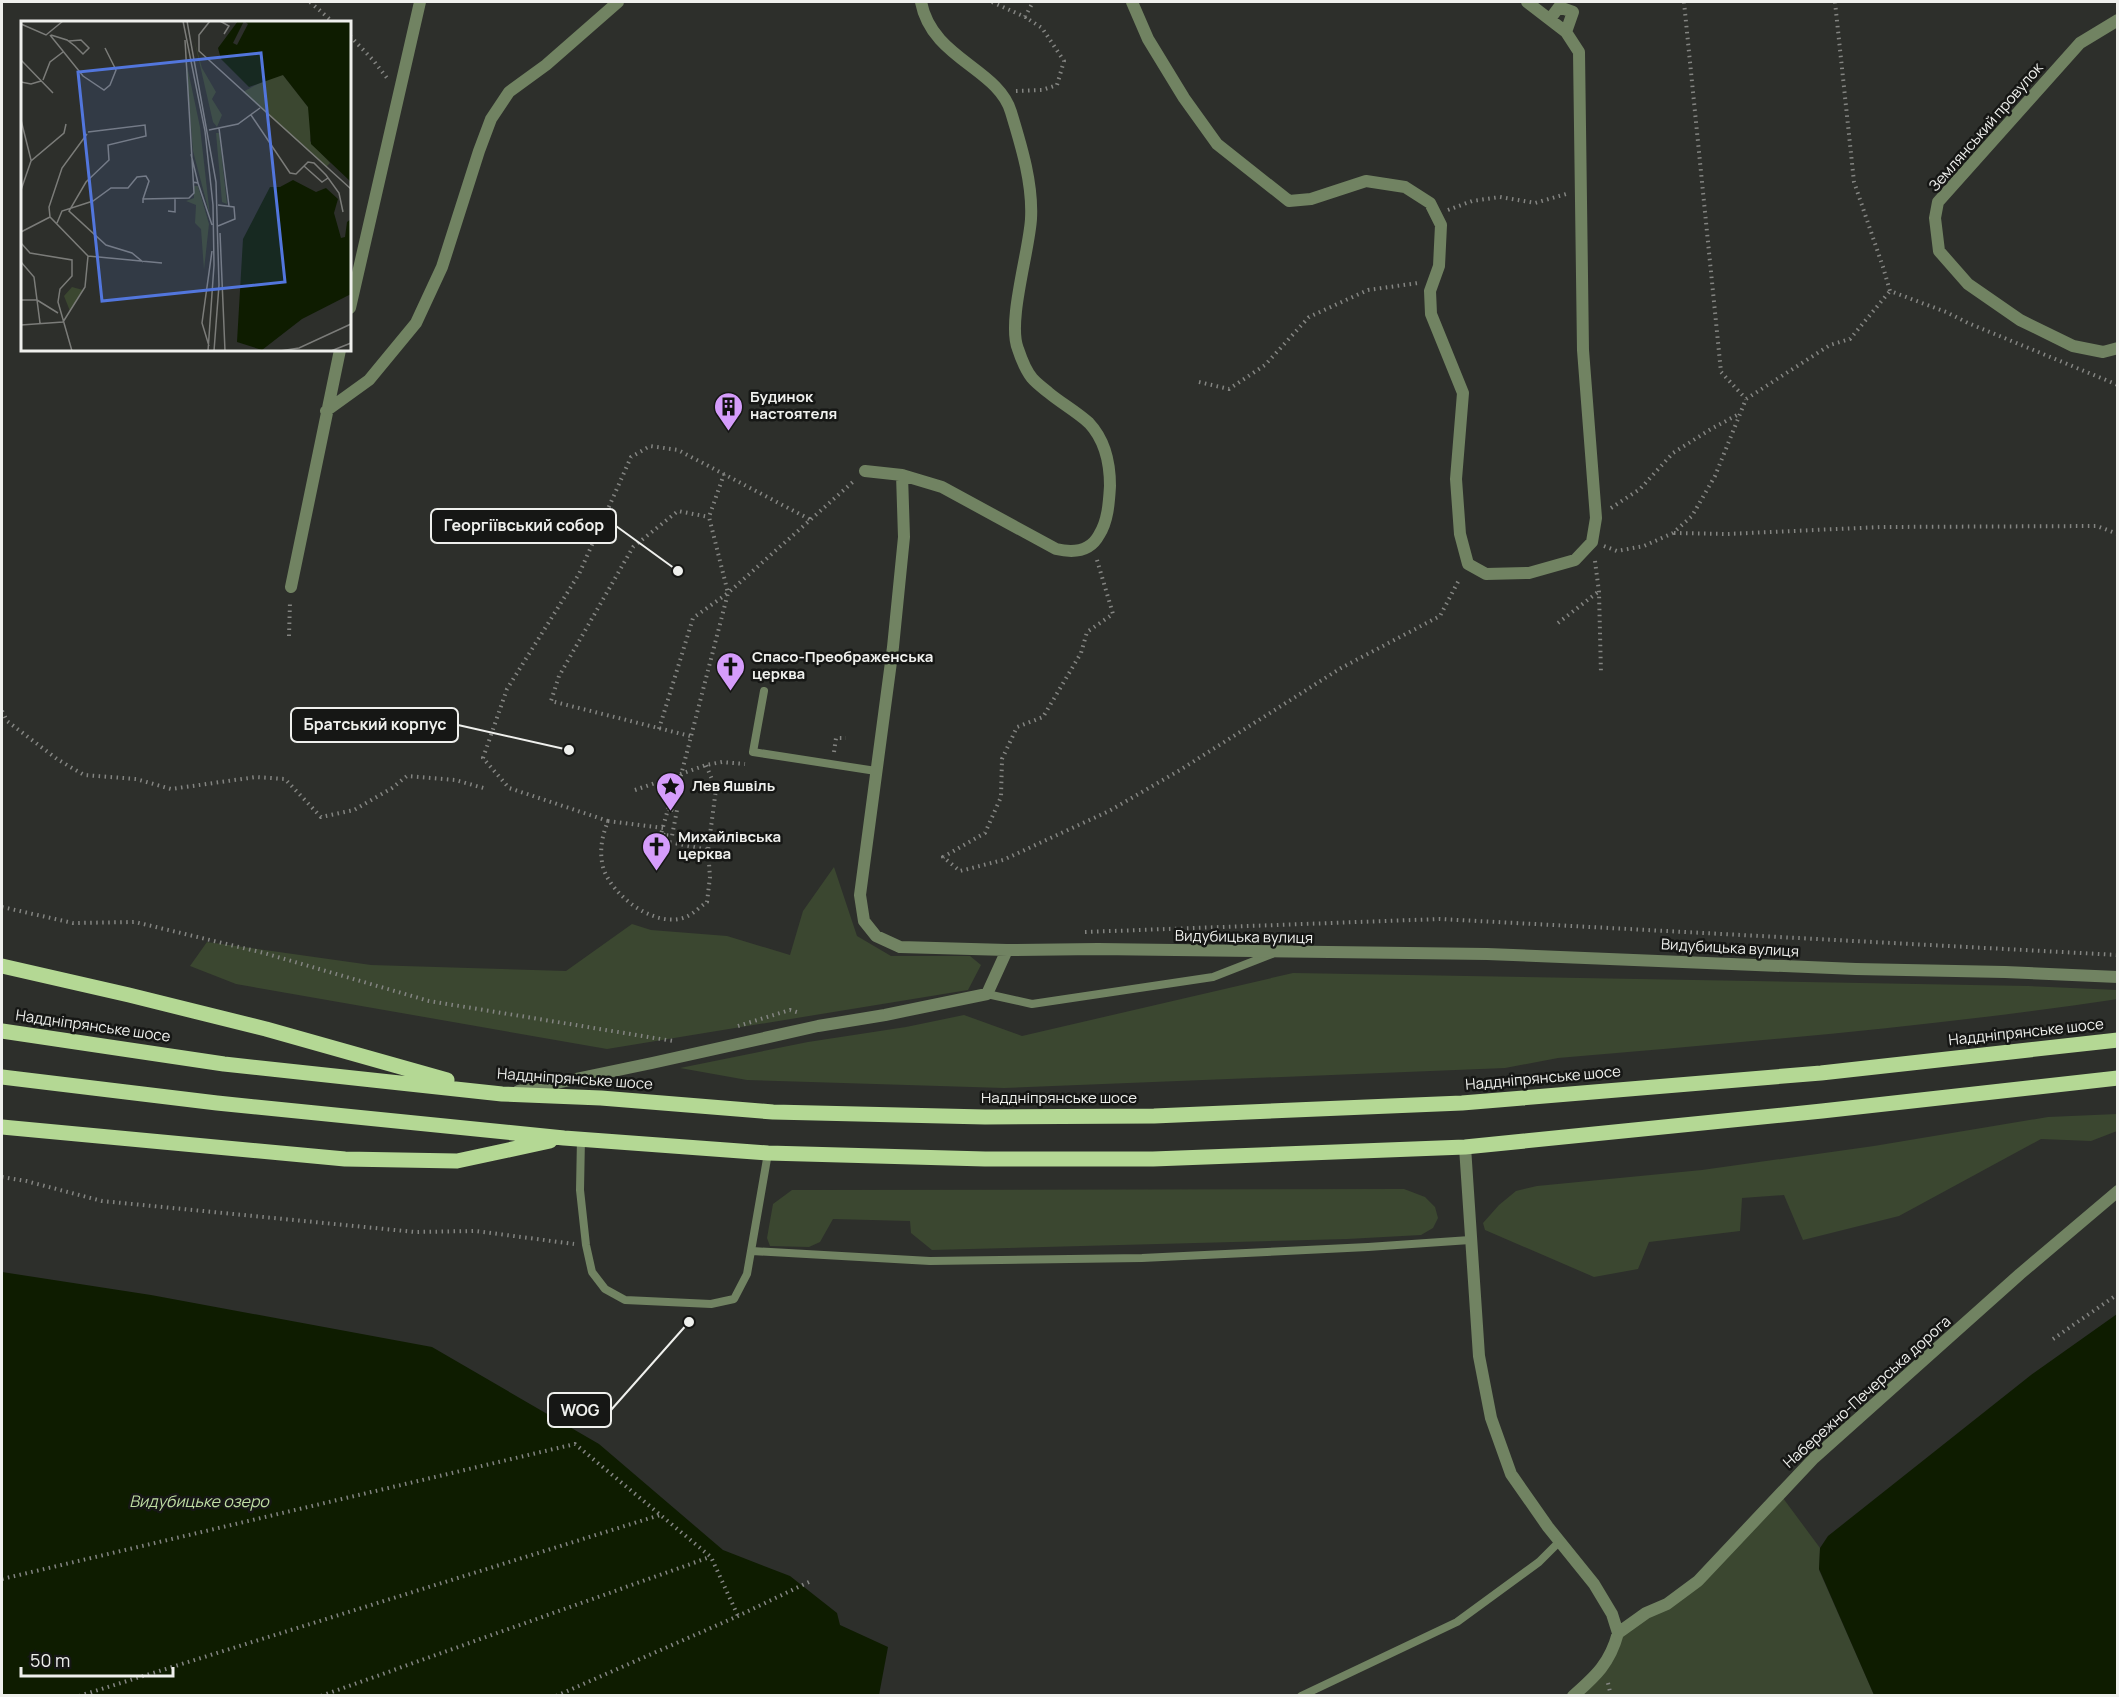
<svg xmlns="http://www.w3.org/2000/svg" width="2119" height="1697" viewBox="0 0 2119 1697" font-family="Manrope,sans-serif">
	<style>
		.green { fill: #3b4730 }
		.water { fill: #0e1c00 }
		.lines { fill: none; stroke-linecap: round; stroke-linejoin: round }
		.path { stroke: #848582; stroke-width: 4; stroke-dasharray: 1.5 4.5; stroke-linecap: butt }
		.lane { stroke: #718362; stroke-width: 8 }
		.street { stroke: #718362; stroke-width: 12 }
		.primary { stroke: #b4d894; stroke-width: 15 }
		.labels { text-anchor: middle; stroke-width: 5; stroke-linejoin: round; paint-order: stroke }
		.street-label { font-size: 15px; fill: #eff0ed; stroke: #161715 }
		.poi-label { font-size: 15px; font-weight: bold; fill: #eff0ed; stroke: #161715; text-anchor: start }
		.water-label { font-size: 16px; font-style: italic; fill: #bfdea4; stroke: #161715 }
		.inset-road { fill: none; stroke: #7b7c79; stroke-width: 1.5 }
		.view { fill: #5276dd; fill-opacity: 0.15; stroke: #5276dd; stroke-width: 3 }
		.inset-edge { fill: none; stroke: #eff0ed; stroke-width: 3 }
		.leader { fill: none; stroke: #eff0ed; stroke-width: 2 }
		.callout-dot { fill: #eff0ed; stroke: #161715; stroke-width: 2 }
		.callout { fill: #161715; stroke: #eff0ed; stroke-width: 2 }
		.callout-label { font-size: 16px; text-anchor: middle; font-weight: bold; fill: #eff0ed }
	</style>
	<rect width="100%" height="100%" fill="#2d2f2b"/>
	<path class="green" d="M834 867 857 936 891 956H970L981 965 968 990 607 1049 236 984 190 966 207 942 371 965 566 971 632 924 651 930 727 936 790 955 803 911Z
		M1293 973 2028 986 2117 990 2118 999C1932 1027 1745 1042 1558 1058L1505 1068 1004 1088 747 1080 680 1068 808 1042 906 1027 964 1015 1022 1036Z
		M2117 1114V1131L2091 1141 2041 1139 1899 1216 1803 1240 1784 1195 1742 1198 1740 1231 1649 1242 1638 1269 1594 1277 1485 1230 1483 1223 1499 1205 1516 1191 1537 1186 1702 1170 1874 1146 2048 1117Z
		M1404 1189 1425 1197 1435 1207 1438 1218 1433 1228 1421 1235 1347 1239 932 1250 911 1233 910 1221 833 1219 820 1242 809 1247 770 1246 767 1238 773 1204 792 1190Z
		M1780 1494 1820 1548 1819 1570 1874 1695 1573 1696 1585 1685 1618 1633 1698 1581Z"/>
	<path class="water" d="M2 1272 151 1295 432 1347 599 1444 723 1550 790 1576 837 1613 840 1625 888 1647 879 1695H2Z
		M2117 1314V1695H1874L1819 1569 1820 1548 1828 1536 2031 1375Z"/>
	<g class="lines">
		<path class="path" d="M310 2 333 22
			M992 2 1025 17 1033 2
			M1684 2 1721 372 1746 399
			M1835 2 1854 182 1883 267 1890 291 1946 312 1968 323 2118 385
			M350 36 373 60 387 78
			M1016 91 1042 90 1057 85 1064 61 1042 28 1025 17
			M1448 210 1472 201 1500 197 1535 203 1566 194
			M1199 382 1229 389 1265 365 1309 317 1368 290 1418 283
			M1611 508 1640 489 1673 453 1711 429 1739 414
			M1674 533 1727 534 1881 527 2097 526 2118 534
			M1604 546 1617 551 1644 546 1673 533 1692 516 1715 476 1746 399 1830 345 1850 339 1890 291
			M1097 560 1113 614 1087 632 1081 653 1043 717 1017 727 1002 759 1001 797 985 833 943 857 960 871 1003 860 1109 811 1180 770 1341 668 1440 616 1460 578
			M1595 561 1599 592 1601 674
			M1558 623 1598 592
			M289 636 290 602
			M2 711 7 721 57 759 84 775 136 779 171 789 256 777 285 779 321 817 354 810 392 788 407 776 455 780 487 789
			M659 729 693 618 728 593 709 517 724 474
			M690 736 551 701 559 676 633 547 678 511 709 517
			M834 752 836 738H846
			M635 790 706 765 722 762 745 764
			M608 821 509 788 483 758 507 689 579 574 631 457 650 446 678 450 811 520
			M663 828 608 821C602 836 599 851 603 867 611 896 658 931 688 916 694 913 701 906 707 902L710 877 708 850 716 789 706 765
			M665 835 661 834 668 809 672 810
			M664 841 708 850
			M662 851 665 835 672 836 677 810H672L728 593 854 481
			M2 907 73 923 135 922 264 953 429 1001 673 1041
			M1085 932 1440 919 2118 955
			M738 1026 790 1010 800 1013
			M2 1177 26 1181 102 1201 415 1232 476 1231 574 1244
			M2053 1339 2118 1294
			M2 1579 575 1444 711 1557 738 1616
			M1608 1683 1611 1696
			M79 1696 660 1515
			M321 1696 710 1557
			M556 1696 738 1616 813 1580"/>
		<path class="lane" d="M764 691 753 752 876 771
			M987 994 1032 1004 1213 977 1272 954
			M581 1138 580 1190 586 1245 592 1272 605 1289 625 1300 711 1304 734 1299 747 1274 768 1153
			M752 1251 930 1261 1142 1258 1368 1247 1470 1240
			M1301 1696 1457 1622 1539 1562 1560 1541"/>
		<path class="street" d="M1132 2 1148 39 1184 98 1217 144 1289 201 1311 199 1366 181 1405 187 1430 203 1441 225 1439 266 1430 291 1431 314 1463 393 1456 479 1460 534 1468 564 1486 574 1529 573 1575 560 1592 542 1596 518 1583 350 1579 52 1566 32
			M1527 2 1566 32 1573 12 1559 7 1550 19
			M2118 20 2080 43 1938 202 1935 218 1939 251 1968 284 2020 320 2073 346 2103 352 2118 348
			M350 308 420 2
			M326 411 369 380 416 323 442 267 479 151 491 119 509 92 546 65 618 2
			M865 471 902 475 904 537 893 647 860 895 864 921 876 936 900 947 1007 950 1098 949 1487 954 1856 969 2005 972 2118 977
			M902 475 942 487 1056 549C1073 553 1090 552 1099 535 1108 521 1109 502 1110 486 1110 464 1105 440 1089 423 1077 412 1061 403 1049 393 1043 388 1036 383 1032 378 1026 371 1021 358 1018 349 1007 322 1029 252 1031 219 1033 183 1021 145 1011 112 998 68 932 59 921 2
			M291 587 340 350
			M518 1091 652 1063 818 1026 885 1015 987 994 1007 950
			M1465 1147 1479 1356 1491 1418 1511 1474 1548 1527 1594 1584 1612 1614 1618 1633
			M1573 1696C1596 1676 1610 1663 1618 1633L1646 1613 1667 1604 1698 1581 1814 1458 2020 1274 2118 1191"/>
		<path class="primary" d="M2 966 129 995 266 1029 447 1080
			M2 1031 224 1064 502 1094 601 1098 773 1112 985 1117 1154 1116 1462 1103 1821 1073 2118 1040
			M2 1077 217 1103 564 1138 768 1153 985 1159H1153L1465 1147 1822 1111 2118 1078
			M2 1127 345 1159 457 1161 550 1141"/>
	</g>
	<defs>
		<symbol id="building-pin" viewBox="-11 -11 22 30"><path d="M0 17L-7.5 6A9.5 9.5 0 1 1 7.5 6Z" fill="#d59cfb" stroke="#161715"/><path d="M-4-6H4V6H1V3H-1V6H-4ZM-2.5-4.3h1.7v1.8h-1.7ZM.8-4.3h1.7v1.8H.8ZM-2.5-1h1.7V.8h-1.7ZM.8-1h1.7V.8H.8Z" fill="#111"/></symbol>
		<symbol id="church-pin" viewBox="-11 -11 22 30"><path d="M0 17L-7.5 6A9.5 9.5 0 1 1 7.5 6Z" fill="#d59cfb" stroke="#161715"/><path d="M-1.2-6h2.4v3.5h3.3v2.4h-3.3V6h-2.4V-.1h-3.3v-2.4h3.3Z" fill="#111"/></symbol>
		<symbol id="sight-pin" viewBox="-11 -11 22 30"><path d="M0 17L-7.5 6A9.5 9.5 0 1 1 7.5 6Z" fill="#d59cfb" stroke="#161715"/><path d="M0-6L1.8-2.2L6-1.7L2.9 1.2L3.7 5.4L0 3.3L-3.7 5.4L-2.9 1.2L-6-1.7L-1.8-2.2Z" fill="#111"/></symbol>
	</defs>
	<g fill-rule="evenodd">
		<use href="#building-pin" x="712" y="390" width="33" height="45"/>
		<use href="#church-pin" x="714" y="650" width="33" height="45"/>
		<use href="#sight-pin" x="654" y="770" width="33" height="45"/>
		<use href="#church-pin" x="640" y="830" width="33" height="45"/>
	</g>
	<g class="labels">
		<g class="street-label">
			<text transform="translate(1986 127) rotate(-49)" y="5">Землянський провулок</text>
			<text transform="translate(1244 937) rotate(1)" y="5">Видубицька вулиця</text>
			<text transform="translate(1730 948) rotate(3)" y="5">Видубицька вулиця</text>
			<text transform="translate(93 1026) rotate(8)" y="5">Наддніпрянське шосе</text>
			<text transform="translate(2026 1032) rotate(-6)" y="5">Наддніпрянське шосе</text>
			<text transform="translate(1543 1078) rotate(-5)" y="5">Наддніпрянське шосе</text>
			<text transform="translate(575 1079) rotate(4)" y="5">Наддніпрянське шосе</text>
			<text x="1059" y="1103">Наддніпрянське шосе</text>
			<text transform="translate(1867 1392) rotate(-42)" y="5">Набережно-Печерська дорога</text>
		</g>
		<g class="poi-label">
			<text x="750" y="402">Будинок<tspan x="750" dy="17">настоятеля</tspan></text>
			<text x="752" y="662">Спасо-Преображенська<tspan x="752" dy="17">церква</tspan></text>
			<text x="692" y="791">Лев Яшвіль</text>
			<text x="678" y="842">Михайлівська<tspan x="678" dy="17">церква</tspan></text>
		</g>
		<g class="water-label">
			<text x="199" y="1507">Видубицьке озеро</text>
		</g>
	</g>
	<g transform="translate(21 21)">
		<rect width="330" height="330" fill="#2d2f2b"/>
		<path d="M173 18 181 47 195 71 191 78 201 94 196 106 192 101ZM164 35 179 106 189 195 172 130ZM253 54H262L287 86 291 101 289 120 309 142 305 146 222 71ZM195 112H198L206 183 201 181ZM173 165H177L188 203 183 249 180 208 174 202 175 184 165 180 173 177ZM51 266 62 269 49 290 43 275Z" fill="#3b4730"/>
		<path d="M217 0H223L212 22 216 24 227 3 223 0H330V161L290 123 287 86 262 54 228 66 200 38 197 27ZM272 159 295 171 305 167 317 178 313 192 320 217 324 216 326 201 330 198V273L281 298 241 329 216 321 222 218 249 166H259Z" fill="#0e1c00"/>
		<path class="inset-road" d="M162 0 184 110 192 184 193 244 187 330M166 0 195 161 198 264 193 330M189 0 178 14V30L330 168M199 0 208 5 203 13M0 3 25 14 42 0M29 14 62 55 83 69 89 64 95 49 84 27M30 14 46 19 54 25 62 33 68 27 60 19 48 20M0 39 32 72M22 59 29 41 42 31M0 61 10 63 20 60M230 94 269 152 275 153 287 141 293 142 305 154 318 172 322 191M0 99 10 139M198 107 208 185M188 109 217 103 239 87M67 111 124 104 125 115 87 124 88 139 65 161 48 190 85 224 111 232 122 241M170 133 177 162M283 145 301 161 307 157M172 161 177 162 191 204M0 169 10 140 43 112 45 103M122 182V178L168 177 173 172 164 19M197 184 213 186 214 198 197 205M147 190 154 191V177M29 196 28 186 41 147 66 113M36 202 41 190 72 180 90 167H107L116 156 125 155 128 160 122 178M0 211 29 196 67 235 64 266 42 301M199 212 204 330M0 222 9 232 51 239V255L39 268 37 281 51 330M67 235 141 242M0 241 13 256 16 279H0M16 279 37 292M16 279 19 302M0 304 42 301M188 325 181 302 191 230M259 330 278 327 330 303M310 330 330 322"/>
		<path class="view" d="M240 32 264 261 81 280 57 51Z"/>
		<rect width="330" height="330" class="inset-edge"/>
	</g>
	<path class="leader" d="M678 571L616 526M569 750L458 725M689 1322L611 1410"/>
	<g class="callout-dot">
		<circle cx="678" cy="571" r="6"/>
		<circle cx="569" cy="750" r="6"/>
		<circle cx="689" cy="1322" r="6"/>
	</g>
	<g class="callout">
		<rect x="431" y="509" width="185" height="34" rx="6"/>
		<rect x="291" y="708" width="167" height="34" rx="6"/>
		<rect x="548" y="1393" width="63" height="34" rx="6"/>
	</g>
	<g class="callout-label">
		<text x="524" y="531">Георгіївський собор</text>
		<text x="375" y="730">Братський корпус</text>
		<text x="580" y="1416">WOG</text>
	</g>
	<rect width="2119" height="1697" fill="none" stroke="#eff0ed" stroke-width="6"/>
	<path d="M21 1667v9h152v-9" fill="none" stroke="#eff0ed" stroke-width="3"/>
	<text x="30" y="1667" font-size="18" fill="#eff0ed" stroke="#161715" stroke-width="4.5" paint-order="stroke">50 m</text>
</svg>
